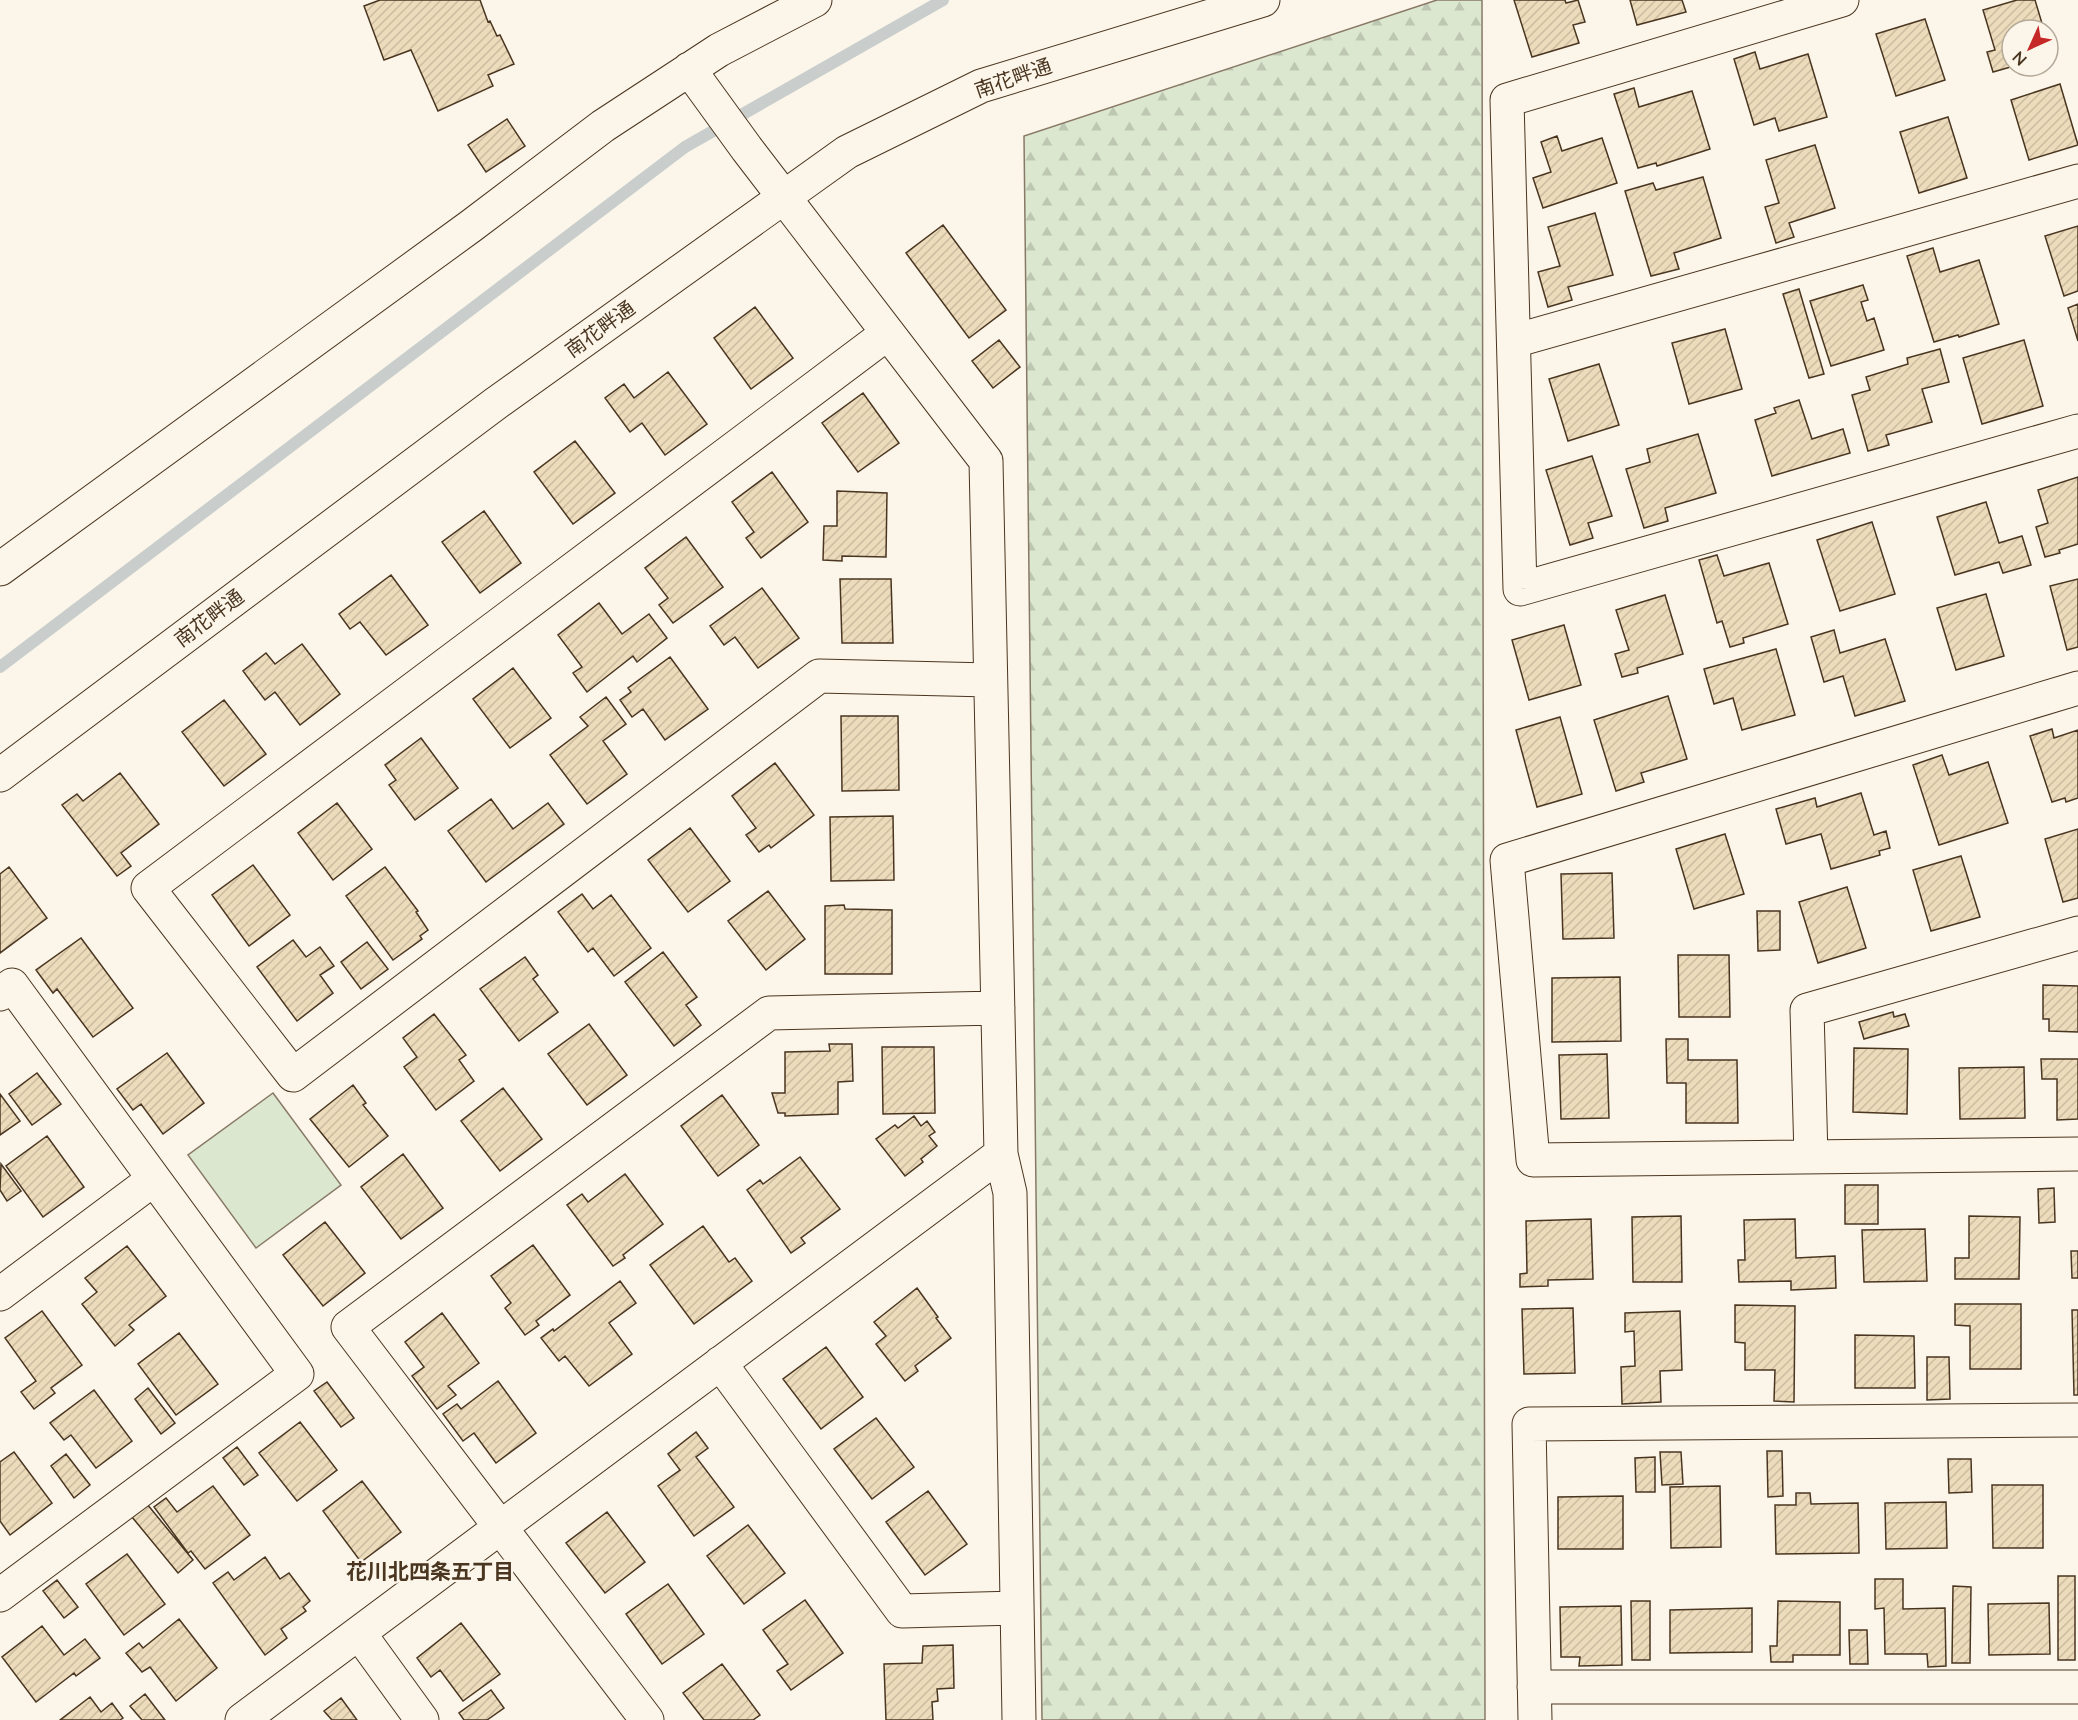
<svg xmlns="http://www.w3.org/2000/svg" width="2078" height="1720" viewBox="0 0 2078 1720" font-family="Lato,'Noto Sans JP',sans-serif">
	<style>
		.forest { fill: url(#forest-firs); stroke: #887966; stroke-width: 1.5 }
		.park { fill: #dce7d0; stroke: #887966; stroke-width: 1.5 }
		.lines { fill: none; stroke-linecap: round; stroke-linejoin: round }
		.stream { stroke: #c9cecd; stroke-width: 12 }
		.building { fill: url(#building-hatch); stroke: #4a3520; stroke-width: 1.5 }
		.minor-casing { stroke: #4a3520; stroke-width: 35 }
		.minor { stroke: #fbf6e9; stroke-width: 33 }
		.labels { text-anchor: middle; stroke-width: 4.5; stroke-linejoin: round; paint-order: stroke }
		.street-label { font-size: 20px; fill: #4a3520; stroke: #fbf6e9 }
		.neighbourhood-label { font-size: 21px; font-weight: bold; fill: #4a3520; stroke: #fbf6e9 }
	</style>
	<defs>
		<pattern id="forest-firs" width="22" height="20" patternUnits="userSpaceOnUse" patternTransform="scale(1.5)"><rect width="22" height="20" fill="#dce7d0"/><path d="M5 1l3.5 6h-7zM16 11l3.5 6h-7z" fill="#bec7b2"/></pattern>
		<pattern id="building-hatch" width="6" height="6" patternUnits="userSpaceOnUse" patternTransform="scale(1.5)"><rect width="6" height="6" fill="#ecdcbc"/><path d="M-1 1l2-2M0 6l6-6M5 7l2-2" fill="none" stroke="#ccbda1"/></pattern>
	</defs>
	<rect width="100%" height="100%" fill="#fbf6e9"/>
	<path class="forest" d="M1437 0H1482L1485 1720H1042L1024 136Z"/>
	<path class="park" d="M273 1093 341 1185 256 1248 188 1155Z"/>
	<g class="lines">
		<path class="stream" d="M0 667 685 147 943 0"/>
	</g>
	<path class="building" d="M380 0H480L488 22 490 21 497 36 500 35 514 64 488 75 493 86 438 111 411 50 384 60 364 6Z
		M1514 0H1565L1566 3 1578 0 1585 22 1573 25 1579 43 1532 57Z
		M1630 0H1682L1686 12 1637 25Z
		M2017 0H2035L2044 30H2012V66H2014L1993 72 1987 52 1995 50 1983 10Z
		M1925 19 1945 80 1896 96 1876 34Z
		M1755 52 1760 69 1808 54 1827 117 1779 131 1775 118 1754 125 1734 59Z
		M2060 84 2078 145 2029 160 2011 100Z
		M1634 88 1639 107 1692 91 1710 149 1657 166 1656 163 1638 168 1614 94Z
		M1948 117 1967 178 1919 193 1900 132Z
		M507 119 525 146 486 172 468 145Z
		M1557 136 1562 151 1602 138 1617 183 1543 208 1533 178 1551 172 1541 142Z
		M1815 145 1835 208 1789 223 1794 237 1776 243 1765 207 1779 203 1766 160Z
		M1703 177 1721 238 1674 253 1679 269 1651 276 1625 191 1653 183 1656 190Z
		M1595 213 1613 275 1568 287 1572 300 1548 307 1538 272 1560 266 1548 227Z
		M943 225 1006 310 969 338 906 253Z
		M2078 226V291L2064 296 2045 236Z
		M1933 248 1940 272 1979 260 1999 324 1959 337 1958 335 1934 342 1907 256Z
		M1863 285 1868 300 1861 302 1867 321 1874 318 1884 350 1831 366 1810 301Z
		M1799 289 1824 374 1809 378 1783 294Z
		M2078 304V341L2068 308Z
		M755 307 793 358 751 389 714 338Z
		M1725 329 1742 389 1689 404 1672 343Z
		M999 340 1020 367 993 388 972 361Z
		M2024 340 2043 406 1982 424 1963 358Z
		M1940 349 1949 382 1922 389 1932 422 1886 435 1889 445 1868 451 1852 395 1870 390 1866 377 1908 364 1907 358Z
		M1599 364 1619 425 1568 441 1549 379Z
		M668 372 707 424 665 455 642 423 630 432 605 398 624 384 634 398Z
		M863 393 899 443 858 472 822 423Z
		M1799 400 1812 439 1843 429 1850 453 1772 476 1755 420 1776 413 1774 408Z
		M1698 434 1716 493 1665 508 1668 521 1644 528 1626 469 1650 462 1647 449Z
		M575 441 615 493 573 524 534 472Z
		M1592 456 1612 516 1588 523 1593 538 1570 545 1546 470Z
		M772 472 808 522 761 558 746 538 754 532 732 502Z
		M2078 477V544L2059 550 2060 553 2045 557 2036 527 2048 523 2038 490Z
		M837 491 887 493 886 557 842 556V561L823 560 824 526H837Z
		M1986 502 1999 543 2022 536 2031 565 2003 573 1999 562 1955 575 1937 517Z
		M484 511 521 563 480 593 442 542Z
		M1872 522 1895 594 1840 611 1817 540Z
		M686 537 723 587 673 623 659 605 668 598 645 568Z
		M1717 555 1724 576 1769 563 1788 624 1743 638 1744 643 1730 647 1722 621 1717 623 1699 560Z
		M391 575 428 625 386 655 360 622 350 629 339 614Z
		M840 579H891L893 643H842Z
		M2078 579V647L2067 650 2050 586Z
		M762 588 799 638 758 668 735 637 724 645 710 626Z
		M1986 594 2004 656 1956 670 1937 608Z
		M1665 595 1683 654 1637 668 1638 673 1622 677 1615 654 1629 650 1616 610Z
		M599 603 622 634 649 614 667 638 637 662 633 656 587 692 573 673 582 667 558 635Z
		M1564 625 1581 685 1529 700 1512 640Z
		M1834 630 1840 653 1885 639 1905 701 1855 716 1843 676 1824 682 1811 637Z
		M302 644 340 694 300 725 275 692 265 700 243 671 266 653 275 664Z
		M1776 649 1795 715 1742 730 1733 698 1714 704 1704 669Z
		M670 657 708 709 665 740 643 709 632 717 620 700 631 692 628 688Z
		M513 668 551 718 510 748 473 699Z
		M1668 696 1687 759 1641 773 1644 782 1616 791 1594 720Z
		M606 697 626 724 603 741 627 774 587 804 550 755 588 726 580 717Z
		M224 700 266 754 224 786 182 732Z
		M841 716H898L899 790 842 791Z
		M1560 717 1582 794 1537 807 1516 730Z
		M2052 729 2054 738 2078 730V798L2066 802 2065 798 2052 802 2030 736Z
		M421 738 458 788 415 820 389 785 396 780 385 765Z
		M1942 755 1949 775 1988 762 2008 823 1939 845 1913 765Z
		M775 763 814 815 771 848 769 845 759 852 746 835 756 828 732 796Z
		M120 773 159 824 121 853 131 866 117 876 62 805 77 794 83 801Z
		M1861 793 1874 835 1886 831 1890 848 1879 851 1880 855 1831 869 1821 834 1786 844 1776 809 1815 798 1817 807Z
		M491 799 513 829 548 803 564 824 486 882 448 831Z
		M337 803 372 849 333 880 298 833Z
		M893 816 894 880 831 881 830 817Z
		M690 828 730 881 688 912 648 860Z
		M2078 829V898L2063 902 2045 839Z
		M1725 834 1744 894 1694 909 1676 849Z
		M1961 856 1980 917 1931 931 1913 870Z
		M253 865 290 915 249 946 212 895Z
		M9 867 47 918 0 953V874Z
		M385 867 418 911 416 912 428 930 420 936 422 939 393 960 346 896Z
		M1612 873 1614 938 1563 939 1561 874Z
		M1847 887 1866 948 1818 963 1799 902Z
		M768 891 805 939 766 970 728 921Z
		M582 894 593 909 611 895 651 948 614 976 593 948 588 952 558 912Z
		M844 905 845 909 892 910V974H825V906Z
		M1757 911H1780V950L1758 951Z
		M81 938 133 1008 93 1037 57 989 53 993 36 970Z
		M293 940 306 957 320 947 334 966 320 975 333 993 297 1021 257 967Z
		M367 942 388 969 361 989 341 962Z
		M663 952 697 997 686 1005 701 1025 674 1046 625 982Z
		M1678 955H1729L1730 1017H1679Z
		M525 957 538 975 533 979 558 1012 519 1041 480 989Z
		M1620 977 1621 1041 1552 1042V978Z
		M2043 985 2078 986V1032L2049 1031V1019H2043Z
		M1893 1012 1894 1017 1905 1014 1909 1026 1864 1039 1859 1022Z
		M434 1014 466 1055 459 1060 474 1081 436 1110 404 1067 417 1057 403 1038Z
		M589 1024 627 1075 587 1105 548 1054Z
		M1666 1039H1688V1060H1737L1738 1123H1686V1083H1667Z
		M829 1044H852L853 1081 838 1082V1114L785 1116V1113H778L772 1093H785V1052L830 1051Z
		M882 1047H934L935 1113 883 1114Z
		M1854 1048 1908 1049 1907 1114 1853 1112Z
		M167 1053 204 1103 163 1134 141 1104 133 1110 117 1089Z
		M1607 1054 1609 1118 1561 1119 1559 1055Z
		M2041 1059H2078V1119L2057 1120V1079H2042Z
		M2024 1067 2025 1118 1960 1119 1959 1068Z
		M37 1073 61 1104 32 1125 9 1094Z
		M353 1085 366 1103 363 1105 388 1136 349 1167 310 1119Z
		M503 1088 542 1139 500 1171 461 1121Z
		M0 1094 20 1121 0 1135Z
		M722 1095 759 1145 718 1176 681 1126Z
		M914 1116 921 1126 927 1121 935 1132 929 1136 937 1146 921 1159 923 1162 905 1176 876 1139 895 1125 898 1128Z
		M47 1136 84 1187 43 1217 6 1166Z
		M403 1154 443 1208 401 1239 361 1187Z
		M800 1157 840 1209 801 1238 805 1243 791 1253 747 1190 760 1180 763 1184Z
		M1 1164 21 1191 7 1201 0 1190Z
		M625 1174 663 1224 623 1255 625 1258 613 1266 567 1205 582 1194 588 1202Z
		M1845 1185H1878V1224H1845Z
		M2054 1188 2055 1222 2039 1223 2038 1189Z
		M1681 1216 1682 1282H1633L1632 1217Z
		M1969 1216 2020 1217 2019 1279H1955V1258H1969Z
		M1591 1219 1593 1279 1548 1280V1286L1520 1287V1274L1527 1273 1526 1221Z
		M1795 1219 1796 1258 1835 1256 1836 1288 1791 1290V1281L1739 1282 1738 1260H1745L1744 1220Z
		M325 1222 365 1273 323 1306 283 1255Z
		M703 1226 729 1262 735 1258 752 1281 694 1324 650 1265Z
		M1925 1229 1927 1281 1864 1282 1862 1230Z
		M533 1245 570 1295 536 1321 539 1325 525 1335 505 1308 511 1303 491 1276Z
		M127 1246 166 1296 129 1325 134 1330 115 1346 82 1304 97 1292 85 1278Z
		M2071 1251H2078V1278H2072Z
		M620 1281 636 1303 609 1323 632 1354 589 1386 565 1356 559 1361 541 1338 553 1329 554 1331Z
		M917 1288 938 1317 936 1318 951 1338 915 1366 918 1371 905 1381 876 1344 886 1336 874 1322Z
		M1955 1304H2021V1369H1970V1326L1955 1325Z
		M1735 1305 1795 1306 1794 1402 1774 1401 1775 1370H1745V1343L1735 1342Z
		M1573 1308 1575 1373 1524 1374 1522 1309Z
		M2072 1310H2078V1395H2074Z
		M42 1311 82 1365 51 1388 55 1393 34 1409 21 1392 36 1381 5 1338Z
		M1680 1311 1682 1370 1660 1371 1661 1402 1622 1404 1621 1367 1635 1366 1634 1331 1625 1332V1313Z
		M442 1313 479 1363 448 1386 456 1395 437 1409 412 1376 424 1367 405 1342Z
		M179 1333 218 1384 176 1415 138 1364Z
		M1855 1335 1914 1336 1915 1388H1855Z
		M826 1347 863 1397 821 1429 783 1379Z
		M1927 1357H1949L1950 1399 1927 1400Z
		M498 1381 536 1433 496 1463 474 1433 463 1441 443 1414 457 1404 461 1409Z
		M327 1382 354 1418 341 1427 314 1391Z
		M148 1388 175 1423 161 1434 135 1399Z
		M94 1390 132 1441 96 1468 71 1435 64 1440 50 1423Z
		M876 1418 914 1467 872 1499 834 1449Z
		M300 1422 337 1470 297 1501 259 1453Z
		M696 1432 708 1448 696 1457 734 1507 694 1536 658 1486 680 1470 668 1454Z
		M237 1447 258 1475 244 1485 223 1458Z
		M1767 1451H1782L1783 1496 1768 1497Z
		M14 1452 52 1503 10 1535 0 1521V1462Z
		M1660 1452H1681L1683 1484 1662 1485Z
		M66 1454 90 1485 74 1498 51 1466Z
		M1655 1457V1492H1636L1635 1458Z
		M1948 1459H1971L1972 1492 1949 1493Z
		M362 1481 401 1532 361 1562 323 1511Z
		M1992 1485H2043V1548H1993Z
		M213 1486 250 1535 205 1569 191 1551 188 1553 154 1507 166 1498 177 1512Z
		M1720 1486 1721 1547 1671 1548 1670 1487Z
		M928 1491 967 1544 925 1575 886 1522Z
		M1796 1493H1810L1811 1504 1858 1503 1859 1553 1776 1554 1775 1505H1796Z
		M1623 1496V1549H1558V1497Z
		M1946 1502 1947 1548 1886 1549 1885 1503Z
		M147 1504 193 1560 178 1573 132 1517Z
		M607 1512 645 1562 605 1593 566 1543Z
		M748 1525 785 1573 744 1604 707 1556Z
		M127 1554 165 1604 124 1635 86 1584Z
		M265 1557 280 1579 289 1573 310 1601 303 1607 306 1611 281 1629 287 1638 265 1655 213 1583 228 1572 234 1580Z
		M2058 1576H2075V1660H2058Z
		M1875 1579H1903V1609L1945 1608 1946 1666 1928 1667 1927 1654H1885L1884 1608 1875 1609Z
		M57 1580 78 1607 64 1618 43 1591Z
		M668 1584 704 1634 662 1664 626 1614Z
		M1953 1586 1971 1587 1970 1663H1952Z
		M805 1600 843 1653 791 1690 777 1671 788 1664 763 1630Z
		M1631 1601H1650V1660H1632Z
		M1778 1601 1840 1602V1655H1793V1662H1771L1770 1646H1777Z
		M2049 1603 2050 1654 1989 1655 1988 1604Z
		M1621 1606 1622 1665 1579 1666 1580 1657H1561L1560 1607Z
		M1752 1608V1652L1670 1653V1610Z
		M179 1619 217 1668 176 1701 150 1667 142 1672 126 1653 139 1643 143 1648Z
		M461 1623 500 1674 463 1701 440 1670 431 1677 417 1658Z
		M42 1626 64 1655 85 1639 100 1658 76 1676 74 1673 36 1702 2 1657Z
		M1849 1630H1867L1868 1664H1850Z
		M953 1645 954 1688 937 1689 938 1701 932 1702 933 1720H886L884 1664 922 1663 923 1646Z
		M722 1664 760 1715 753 1720H704L683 1693Z
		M491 1690 504 1708 487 1720H464L459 1713Z
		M145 1694 165 1720H142L130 1706Z
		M90 1697 101 1712 112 1703 123 1718 120 1720H60Z
		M341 1698 357 1720H332L324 1711Z"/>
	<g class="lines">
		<defs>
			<path id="minor" d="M1842 0 1507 100 1520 589 2078 431
				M888 333 148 888 293 1075 819 676 990 680
				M1514 341 2078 181
				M0 569 471 226 603 126 719 50 815 0
				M2078 688 1507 860 1533 1160 2078 1154
				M0 775 495 404 847 152 981 86 1263 0
				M0 994 12 985 297 1374 0 1595
				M1001 1154 1010 1193 1019 1720
				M1811 1157 1807 1010 2078 933
				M0 1294 154 1179
				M720 1363 902 1611 1017 1608
				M359 1633 422 1720
				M1534 1687H2078
				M242 1720 1001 1154 986 461 747 149 689 69
				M647 1720 348 1327 769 1013 998 1008
				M1535 1720 1529 1424 2078 1420"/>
		</defs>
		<use href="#minor" class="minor-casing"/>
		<use href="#minor" class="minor"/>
	</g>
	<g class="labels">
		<g class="street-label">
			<text transform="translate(1013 78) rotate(-19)" y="7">南花畔通</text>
			<text transform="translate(600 329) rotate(-36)" y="7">南花畔通</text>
			<text transform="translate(209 618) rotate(-37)" y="7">南花畔通</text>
		</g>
		<g class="neighbourhood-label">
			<text x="430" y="1579">花川北四条五丁目</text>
		</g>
	</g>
	<g transform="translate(2030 48) rotate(225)"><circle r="28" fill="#fbf6e9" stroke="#b4a999" stroke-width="1.5"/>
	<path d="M0-4.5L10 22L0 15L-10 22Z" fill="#c62828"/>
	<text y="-9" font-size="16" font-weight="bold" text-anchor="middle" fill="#4a3520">N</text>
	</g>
</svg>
